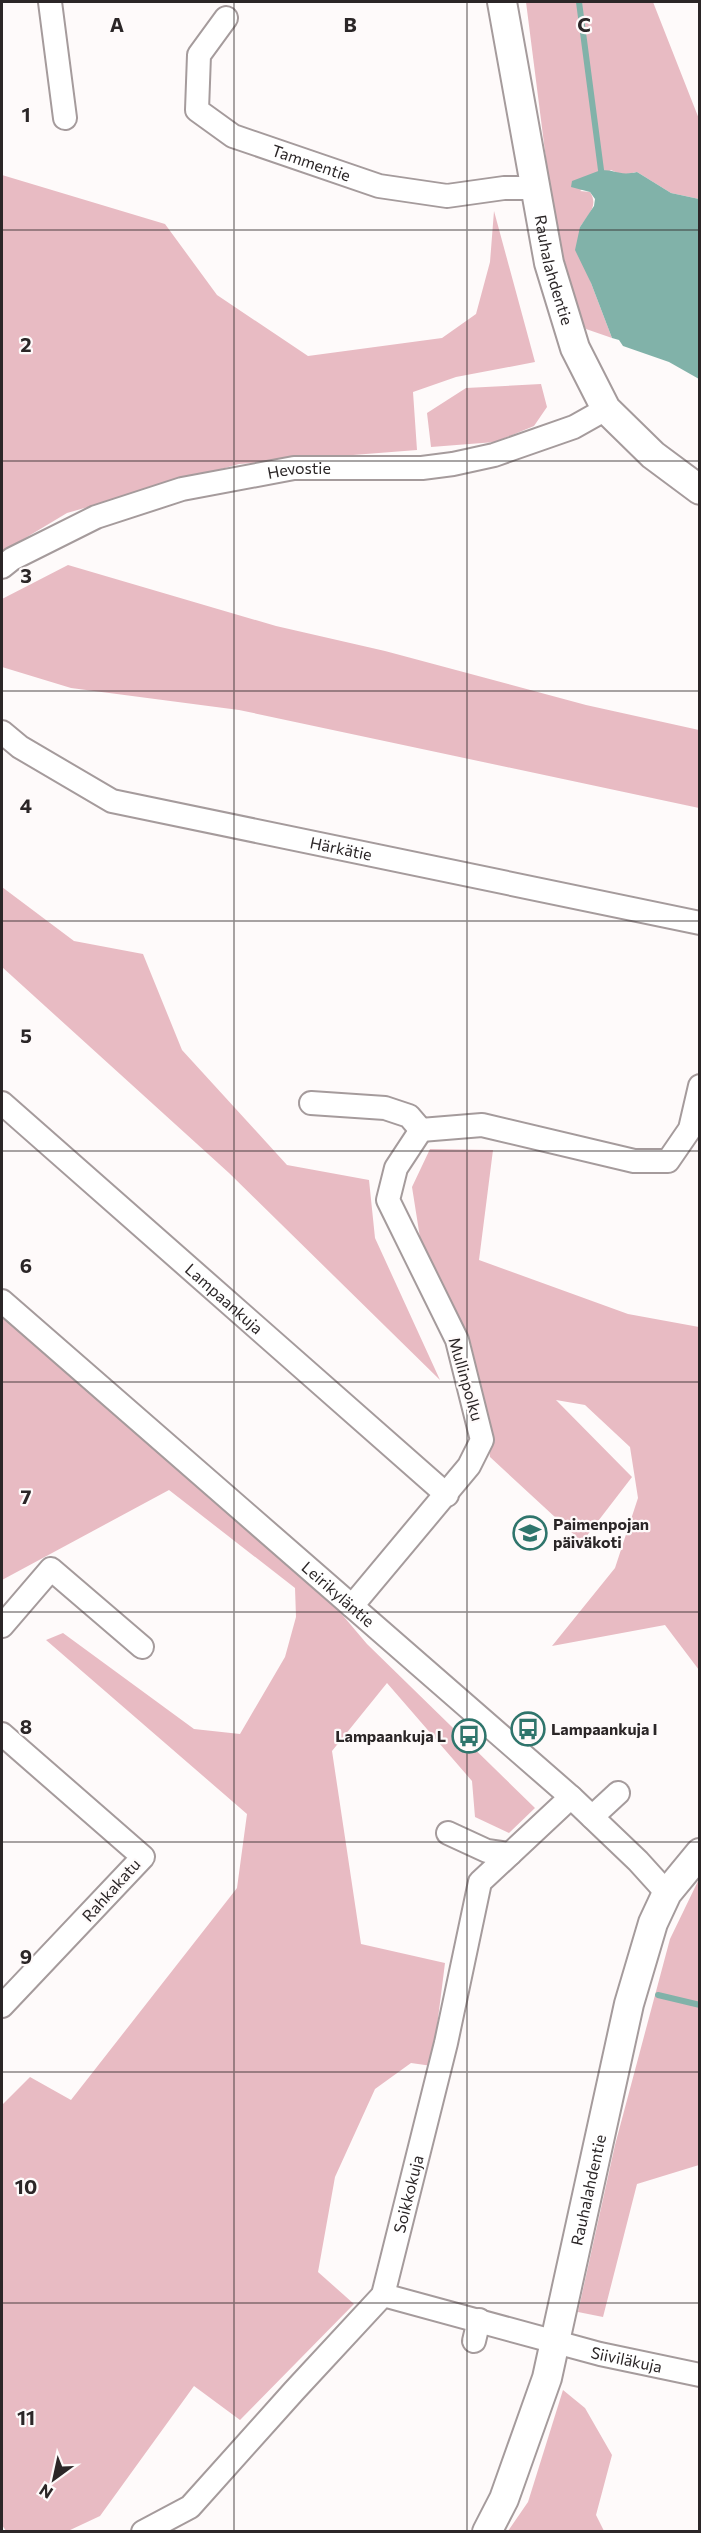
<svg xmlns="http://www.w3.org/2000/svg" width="701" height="2533" viewBox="0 0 701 2533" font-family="Commissioner,sans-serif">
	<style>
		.green { fill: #e8bbc3 }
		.water { fill: #81b2a9 }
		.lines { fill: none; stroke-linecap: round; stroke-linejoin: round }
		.stream { stroke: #81b2a9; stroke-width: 6 }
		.minor-casing { stroke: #a59b9c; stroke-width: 26 }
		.major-casing { stroke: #a59b9c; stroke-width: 32 }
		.minor { stroke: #fff; stroke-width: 22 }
		.major { stroke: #fff; stroke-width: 28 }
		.grid { fill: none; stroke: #2b2627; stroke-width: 1.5; stroke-opacity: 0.55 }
		.labels { text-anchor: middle; stroke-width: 4.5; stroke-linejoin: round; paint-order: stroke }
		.street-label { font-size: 16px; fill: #2b2627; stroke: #fefafa }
		.poi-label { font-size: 16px; font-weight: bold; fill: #2b2627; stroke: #fefafa; text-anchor: start }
		.grid-label { font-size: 20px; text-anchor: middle; font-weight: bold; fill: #2b2627; stroke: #fefafa; stroke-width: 4.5; stroke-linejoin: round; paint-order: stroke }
	</style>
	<rect width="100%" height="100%" fill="#fefafa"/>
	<path class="green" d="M526 2H653L699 119V199L671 193 637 172 622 175 611 170 580 191 590 192C599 206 588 215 580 227L591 283 612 338 586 329 575 308 555 230Z
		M2 175 165 224 217 295 308 356 442 338 476 314 490 262 494 211 535 362 456 377 413 392 417 450 239 464 67 513 2 552Z
		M541 384 547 407 534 426 495 442 431 447 427 413 466 388Z
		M68 565 276 626 385 651 586 705 699 730V808L239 710 71 688 2 667V599Z
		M2 887 74 941 143 954 182 1050 287 1165 369 1180 375 1238 440 1380 229 1173 2 967Z
		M430 1149 493 1150 479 1260 628 1314 699 1327V1670L665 1625 552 1646 615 1568 638 1498 630 1447 585 1405 556 1400 632 1477 582 1542 490 1457 481 1389 471 1344 421 1244 412 1187Z
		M2 1311 259 1537 339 1611 367 1644 535 1808 509 1833 475 1817 472 1781 387 1683 332 1751 361 1944 445 1963 432 2066 411 2063 375 2089 335 2177 318 2272 354 2304 240 2420 194 2386 100 2516 68 2531H6L2 2525V2105L30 2077 71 2100 237 1888 247 1814 46 1640 63 1633 194 1729 240 1734 285 1657 296 1617 295 1588 169 1490 2 1580Z
		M699 1879V2165L637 2184 603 2317 578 2312 615 2145 670 1939Z
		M563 2390 585 2408 612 2455 596 2515 604 2531H508L528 2502Z"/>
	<path class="water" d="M601 170C617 170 619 176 637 172L671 193 699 199V379L669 362 623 346 619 340 612 338 591 283 575 250 580 227 594 206 595 199 590 192 571 187 572 181Z"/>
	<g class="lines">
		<path class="stream" d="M579 2 601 170
			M658 1995 700 2005"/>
		<defs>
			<g id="minor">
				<path d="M50 2 65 118"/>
				<path id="s1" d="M226 18 199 55 197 110 233 136 379 186 447 196 504 188H535"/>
				<path id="s2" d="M2 567 12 559 96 517 182 489 294 468H422L453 464 494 455 574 427 606 409"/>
				<path id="s3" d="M2 732 20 747 112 801 700 923"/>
				<path id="s4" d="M2 1103 447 1495"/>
				<path d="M311 1103 385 1108 409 1116 421 1130"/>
				<path d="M421 1130 482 1125 634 1161H668L690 1129 700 1086"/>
				<path id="s5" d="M2 1301 571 1797 638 1861 667 1893"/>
				<path d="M352 1606 469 1466 482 1440 457 1340 388 1200 396 1168 421 1130"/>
				<path d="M2 1626 51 1569 142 1647"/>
				<path d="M2 1734 143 1857 2 2006"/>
				<path d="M592 1817 618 1793"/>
				<path d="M448 1833 487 1851 510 1854"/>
				<path id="s6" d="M383 2295 600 2354 700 2375"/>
				<path d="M474 2341 479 2320"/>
				<path id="s7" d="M143 2532 190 2507 294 2391 383 2295 446 2043 480 1882 571 1797"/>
			</g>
			<g id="major">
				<path id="s8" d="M502 2 549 263 575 348 606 409 653 455 700 490"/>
				<path id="s9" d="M487 2532 504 2499 547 2378 629 2004 653 1923 667 1893 700 1853"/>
			</g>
		</defs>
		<use href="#minor" class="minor-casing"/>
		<use href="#major" class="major-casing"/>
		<use href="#minor" class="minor"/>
		<use href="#major" class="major"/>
	</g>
	<path class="grid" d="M234 2V2532M467 2V2532M2 230H700M2 461H700M2 691H700M2 921H700M2 1151H700M2 1382H700M2 1612H700M2 1842H700M2 2072H700M2 2303H700"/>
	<defs>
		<symbol id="school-ring" viewBox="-11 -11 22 22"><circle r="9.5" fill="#fefafa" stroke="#2f756c" stroke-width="1.5"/><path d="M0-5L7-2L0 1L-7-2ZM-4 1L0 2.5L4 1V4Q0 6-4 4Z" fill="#2f756c"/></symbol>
		<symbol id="bus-ring" viewBox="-11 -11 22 22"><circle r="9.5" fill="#fefafa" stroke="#2f756c" stroke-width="1.5"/><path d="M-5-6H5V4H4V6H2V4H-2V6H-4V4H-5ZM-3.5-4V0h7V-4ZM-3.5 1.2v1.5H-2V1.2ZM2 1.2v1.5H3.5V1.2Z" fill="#2f756c"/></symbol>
	</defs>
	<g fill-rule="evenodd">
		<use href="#school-ring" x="511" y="1514" width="38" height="38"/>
		<use href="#bus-ring" x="509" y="1710" width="38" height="38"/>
		<use href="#bus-ring" x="450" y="1717" width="38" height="38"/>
	</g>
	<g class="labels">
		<g class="street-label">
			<text dy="6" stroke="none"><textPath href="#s1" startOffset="228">Tammentie</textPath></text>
			<text dy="6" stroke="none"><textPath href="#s8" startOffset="273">Rauhalahdentie</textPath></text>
			<text dy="6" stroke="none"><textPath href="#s2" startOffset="316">Hevostie</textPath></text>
			<text dy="6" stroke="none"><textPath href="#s3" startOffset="364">Härkätie</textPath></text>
			<text dy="6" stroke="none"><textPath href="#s4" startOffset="296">Lampaankuja</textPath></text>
			<text transform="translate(466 1379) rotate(74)" y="6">Mullinpolku</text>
			<text dy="6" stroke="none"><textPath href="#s5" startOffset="446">Leirikyläntie</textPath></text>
			<text transform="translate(111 1890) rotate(-48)" y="6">Rahkakatu</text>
			<text dy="6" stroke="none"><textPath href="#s9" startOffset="358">Rauhalahdentie</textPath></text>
			<text dy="6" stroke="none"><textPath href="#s7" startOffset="444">Soikkokuja</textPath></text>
			<text dy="6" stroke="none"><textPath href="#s6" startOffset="252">Siiviläkuja</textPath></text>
		</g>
		<g class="poi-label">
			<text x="553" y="1530">Paimenpojan<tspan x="553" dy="18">päiväkoti</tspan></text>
			<text x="551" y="1735">Lampaankuja I</text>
			<text x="446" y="1742" text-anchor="end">Lampaankuja L</text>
		</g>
	</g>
	<g class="grid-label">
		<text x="117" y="32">A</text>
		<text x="350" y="32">B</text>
		<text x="584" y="32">C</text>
		<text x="26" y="122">1</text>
		<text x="26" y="352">2</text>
		<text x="26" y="583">3</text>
		<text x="26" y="813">4</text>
		<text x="26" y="1043">5</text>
		<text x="26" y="1273">6</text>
		<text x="26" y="1504">7</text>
		<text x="26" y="1734">8</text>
		<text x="26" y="1964">9</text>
		<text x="26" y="2194">10</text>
		<text x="26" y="2425">11</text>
	</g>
	<rect width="701" height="2533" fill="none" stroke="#2b2627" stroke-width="6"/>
	<g transform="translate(54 2479) rotate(213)" stroke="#fefafa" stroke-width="4.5" paint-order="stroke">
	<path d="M0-4.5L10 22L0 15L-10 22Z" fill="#2b2627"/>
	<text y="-9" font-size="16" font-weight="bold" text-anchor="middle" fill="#2b2627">N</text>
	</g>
</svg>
